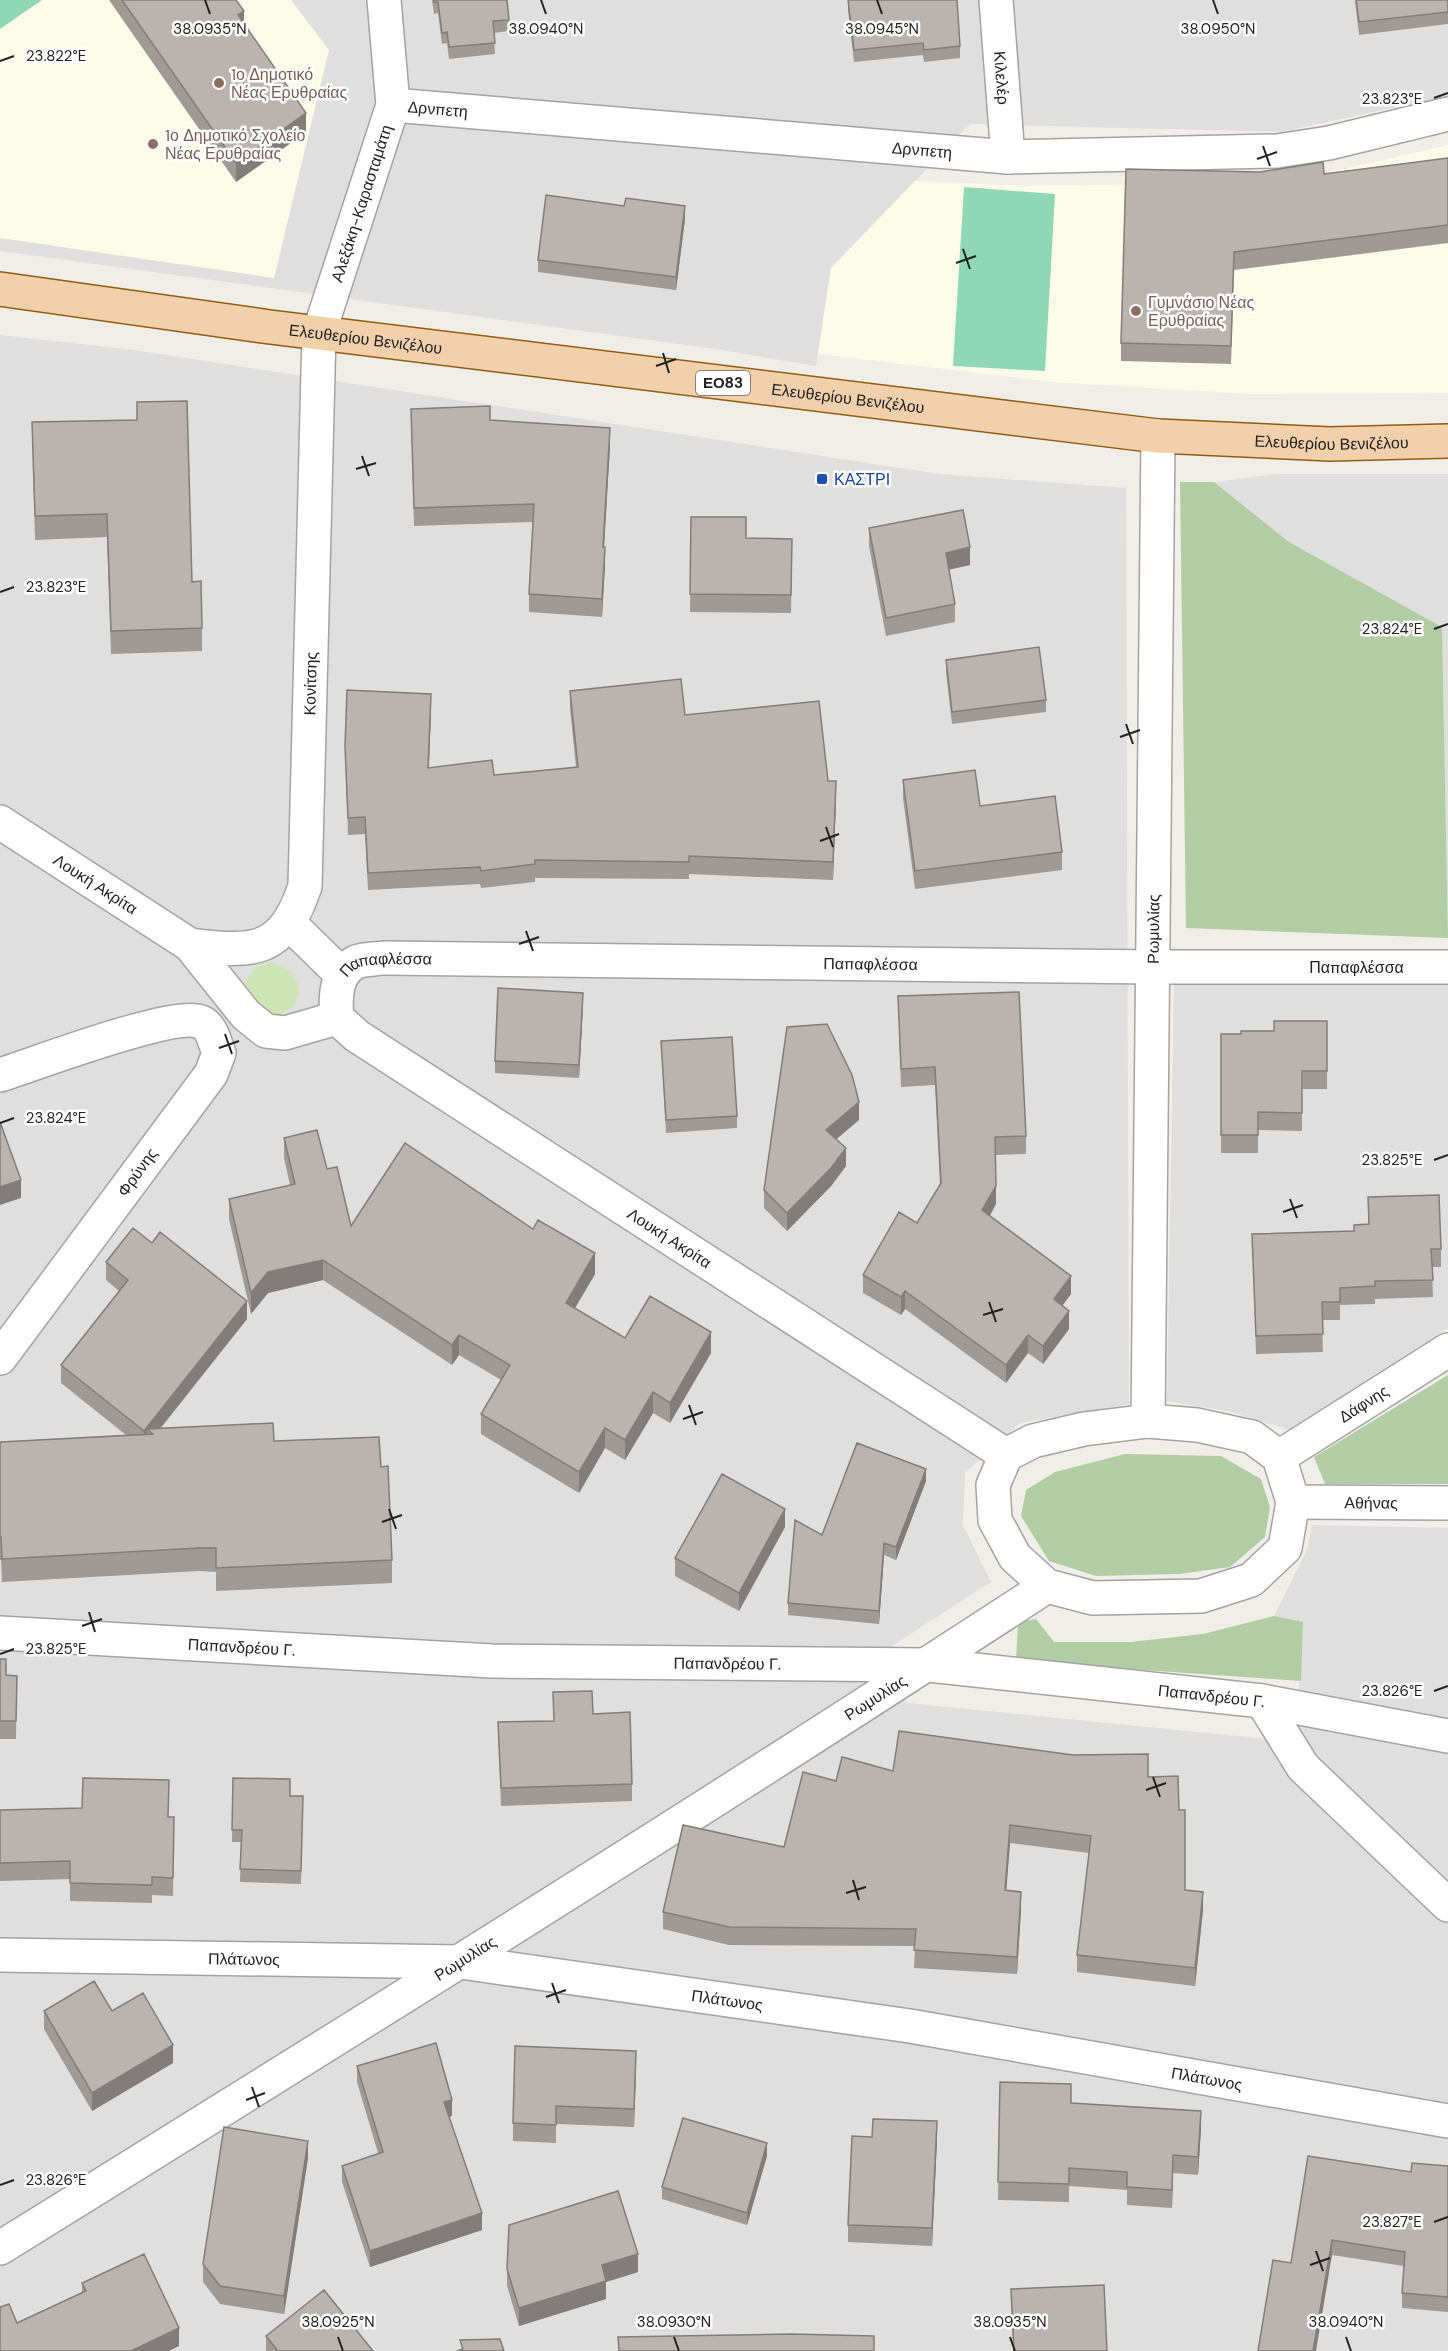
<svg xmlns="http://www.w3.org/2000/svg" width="1448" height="2351" viewBox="0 0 1448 2351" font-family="'DM Sans',sans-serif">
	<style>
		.residential { fill: #e0dfdf }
		.education { fill: #fcfbe7 }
		.grass { fill: #d0e5b6 }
		.forest { fill: #b2cca3 }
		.pitch { fill: #90d7b7 }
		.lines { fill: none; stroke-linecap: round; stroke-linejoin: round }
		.street-casing { stroke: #a3a3a3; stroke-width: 36 }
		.primary-casing { stroke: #905d0f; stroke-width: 36 }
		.street { stroke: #fff; stroke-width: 33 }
		.primary { stroke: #f3d0ac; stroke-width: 33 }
		.wall { fill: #a09a96 }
		.shaded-wall { fill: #827d7a }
		.building { fill: #bab3af; stroke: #827d7a; stroke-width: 1.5 }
		.ticks { fill: none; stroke: #222; stroke-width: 2 }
		.education-dot { fill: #8d6e63; stroke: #fff; stroke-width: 2 }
		.transit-dot { fill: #1a4fb4; stroke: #fff; stroke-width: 2 }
		.labels { text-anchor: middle; stroke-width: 5; stroke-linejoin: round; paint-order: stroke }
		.shield { fill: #fff; stroke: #646464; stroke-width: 1.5 }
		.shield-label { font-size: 15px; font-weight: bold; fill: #222 }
		.education-label { font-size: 16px; fill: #785e54; stroke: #fff; text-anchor: start }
		.street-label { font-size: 16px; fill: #222; stroke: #fff }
		.transit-label { font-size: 16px; fill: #164399; stroke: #fff; text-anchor: start }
		.ticks-label { font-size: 15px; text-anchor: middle; fill: #222; stroke: #fff; stroke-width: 5; stroke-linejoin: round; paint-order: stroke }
	</style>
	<rect width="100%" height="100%" fill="#f1eeea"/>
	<path class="residential" d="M0 0H1448V96L1281 132 970 124 831 268 816 366 715 349 0 251Z
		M0 335 134 350 939 474 1126 488 1129 1404 1020 1423 965 1473 963 1525 991 1582 892 1646 890 1688 908 1703 1296 1742 1303 1623 1274 1616 1307 1550 1312 1525 1448 1528V2351H0Z
		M1275 474H1448V938L1442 627 1289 542 1214 482Z
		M1174 982 1448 983V1328L1289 1430 1232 1412 1167 1401Z"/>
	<path class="education" d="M0 0H291L329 50 274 278 0 238Z
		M1448 145V393L1248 394 1053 382 818 354 831 268 915 181 1021 186 1240 183 1305 178Z"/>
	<path class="grass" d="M267 963C311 965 308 1020 264 1016L244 988C248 974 253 968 267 963Z"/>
	<path class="forest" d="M1180 482H1214L1289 542 1442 627 1448 938 1186 928Z
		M1448 1375V1484H1325L1314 1457Z
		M1125 1454 1221 1456 1261 1479 1270 1507 1265 1537 1230 1567 1179 1574 1096 1576 1049 1561 1021 1516 1026 1490 1055 1472Z
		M1274 1616 1303 1622 1301 1681 1016 1661 1018 1622 1036 1619 1054 1642H1131L1203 1634Z"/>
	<path class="pitch" d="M0 0H42L0 29Z
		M964 187 1055 194 1045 371 953 366Z"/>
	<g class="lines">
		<defs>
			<g id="street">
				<path id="s1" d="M996 0 1008 157"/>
				<path id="s2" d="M393 105 1008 157 1277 151 1329 143 1448 114"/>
				<path id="s3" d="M0 822 190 945 246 1015 266 1031 285 1033 337 1018"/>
				<path d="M290 924 342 975"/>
				<path id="s4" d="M190 945C254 953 283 953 305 886L319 333 393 105 384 0"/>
				<path id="s5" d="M337 1018C335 998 335 973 356 962 363 959 376 959 384 958L1155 967H1448"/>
				<path id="s6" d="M337 1018 357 1036 1006 1455"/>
				<path d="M0 1075C35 1064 173 1011 201 1022 212 1027 215 1043 219 1053L211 1074 0 1358"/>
				<path id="s7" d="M1148 1421 1158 436"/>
				<path d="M1148 1421 1197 1425 1252 1437 1279 1457 1293 1502 1285 1548 1251 1580 1201 1596 1093 1598 1047 1586 1015 1557 995 1520 993 1485 1006 1455 1033 1441 1084 1429Z"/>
				<path id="s8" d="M1279 1457 1448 1350"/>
				<path id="s9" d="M1293 1502 1448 1503"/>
				<path id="s10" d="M0 1633 492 1661 929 1665 1262 1701 1448 1736"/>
				<path d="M1262 1701 1303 1767 1448 1905"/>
				<path id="s11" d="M0 1955 461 1962 910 2026 1448 2121"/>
				<path id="s12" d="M0 2248C351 2030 701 1812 1047 1586"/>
			</g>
			<g id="primary">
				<path id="s13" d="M0 289 270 327 1158 436 1330 444 1448 441"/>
			</g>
		</defs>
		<use href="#street" class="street-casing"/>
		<use href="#primary" class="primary-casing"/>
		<use href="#street" class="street"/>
		<use href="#primary" class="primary"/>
	</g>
	<path class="wall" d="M109 0H236L244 24 306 132 236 182Z
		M432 0H507L509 20V31L494 33 495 54 449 59 447 43 442 44 438 13 434 14Z
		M848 0 960 46V58L924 62 923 55 854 62 848 10Z
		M1355 0H1448V24L1359 35Z
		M1448 158V243L1234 270 1231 364 1121 361V343L1324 174Z
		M685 219 676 290 538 272V260Z
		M137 402 192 582 202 628V651L111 654 107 537 35 540 32 422 137 420Z
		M411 409 490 420 610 446 604 547 605 565 602 617 529 612V594L533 522 414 526Z
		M691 517 746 538 792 539 791 613 690 612Z
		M869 528 970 565 949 570 955 604V622L886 636 869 546Z
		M946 660 1046 700V712L952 724 946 672Z
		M570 691 685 715 828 781 836 798 833 880 689 874V879L535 878V882L481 888 480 884 368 890 365 834 348 835 345 746 431 711 429 768 494 775 576 767 570 708Z
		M903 780 980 806 1062 852V870L915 889 903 798Z
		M898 996 1026 1136V1154L995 1155 996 1204 990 1216 1071 1294 1062 1305 1069 1329 1043 1364 1028 1353 1006 1383 905 1309 901 1315 863 1293V1275L917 1223 940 1185 935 1085 901 1087Z
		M583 1005 579 1078 495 1073V1061Z
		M1327 1021V1089H1302V1131L1258 1130V1153H1221V1034H1241L1274 1031Z
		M661 1041 737 1116V1128L666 1133Z
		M859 1120 836 1139 846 1166 831 1186 787 1231 764 1208V1190Z
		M284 1138 327 1169 351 1226 595 1274 575 1308 625 1338 711 1353 670 1423 653 1413 625 1460 605 1448 579 1493 481 1434V1414L501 1380 459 1355 452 1365 323 1280 268 1293 251 1314 229 1219V1199L290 1185 284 1158Z
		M1368 1197 1441 1249V1267H1432L1433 1297 1375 1299V1304L1340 1305V1320H1322L1323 1352 1256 1354 1252 1234 1354 1231 1368 1224Z
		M106 1262 247 1319 161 1428 274 1441 381 1467 392 1560V1583L216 1591V1572L199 1571 2 1582 1 1560H0V1442L126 1435 61 1383V1365L119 1291 106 1280Z
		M926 1481 896 1560 884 1555 879 1624 788 1615V1603L822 1535Z
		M785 1527 739 1611 675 1576V1558Z
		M0 1659 6 1675 17 1676 16 1739H0Z
		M593 1714 632 1784V1801L501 1806 498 1722 554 1721Z
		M893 1771 1148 1777 1179 1810 1185 1890 1203 1910 1195 1986 1077 1972V1955L1089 1853 1010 1843 1006 1890 1021 1909 1017 1974 914 1968 915 1946 729 1945 663 1929V1912L784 1847 836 1781Z
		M233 1778 290 1796H303L301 1884 240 1882 241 1842H232Z
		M0 1810 174 1817 173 1896 152 1895V1903L70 1901V1879L0 1881Z
		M44 2011 173 2063 92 2111 44 2029Z
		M357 2066 452 2116 449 2117 482 2230 370 2267 342 2182V2166L378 2153 357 2082Z
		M636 2069 634 2127 556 2124V2143L513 2141V2123Z
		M1000 2082 1071 2103 1201 2129 1198 2175 1173 2173 1172 2208 1127 2205V2190L1069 2186V2202L998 2200Z
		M937 2139 932 2246 848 2242V2225Z
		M767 2156 747 2225 662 2199V2187Z
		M308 2158 284 2314 220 2304 203 2282V2264Z
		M1448 2166V2312L1402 2308V2293L1404 2266 1332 2255 1291 2263 1411 2172Z
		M507 2269 638 2272 606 2282V2299L519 2326 507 2286Z
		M82 2283 179 2346 17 2323 82 2292Z
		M1011 2289 1107 2351H1013Z
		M266 2336 373 2351H266Z"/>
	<path class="shaded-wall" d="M244 11V30L238 15Z
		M306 113V132L236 182V163Z
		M685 206V219L676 290V277Z
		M610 428V446L603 564V547Z
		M605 547V565L602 617V599Z
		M970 547V565L946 570V553Z
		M431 694V711L428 786V768Z
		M836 781V798L833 880V862Z
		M583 993V1005L579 1078V1065Z
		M859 1102V1120L826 1148V1130Z
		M846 1148V1166L831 1186 787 1231V1213Z
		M21 1180V1198L0 1205V1187Z
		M996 1186V1204L982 1228V1210Z
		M595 1253V1274L566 1323V1303Z
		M323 1260V1280L268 1293 251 1314V1293L268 1272Z
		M1071 1276V1294L1054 1317V1299Z
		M905 1291V1309L901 1315V1297Z
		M247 1301V1319L153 1437V1434L147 1429V1445L144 1449V1431Z
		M1069 1311V1329L1043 1364V1346Z
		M711 1332V1353L670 1423V1403Z
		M459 1335V1355L452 1365V1345Z
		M1028 1335V1353L1006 1383V1365Z
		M653 1392V1413L625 1460V1440Z
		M605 1428V1448L579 1493V1472Z
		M926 1469V1481L896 1560V1547Z
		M785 1509V1527L739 1611V1593Z
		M884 1543V1555L879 1624V1611Z
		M1010 1825V1843L1005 1908V1890Z
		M1021 1892V1909L1017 1974V1957Z
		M1203 1892V1910L1195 1986V1968Z
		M173 2045V2063L92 2111V2093Z
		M636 2051V2069L634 2127V2109Z
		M452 2100V2116L444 2118V2102Z
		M1201 2111V2129L1198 2175V2157Z
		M937 2121V2139L932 2246V2228Z
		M308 2141V2158L284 2314V2296Z
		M767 2143V2156L747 2225V2213Z
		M1173 2155V2173L1172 2208V2190Z
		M482 2213V2230L370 2267V2251Z
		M1332 2240V2255L1316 2351H1313Z
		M638 2254V2272L606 2282V2299L519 2326V2308L602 2265Z
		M179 2328V2346L169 2351H131Z"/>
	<path class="building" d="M122 0H236L244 11 238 15 306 113 236 163Z
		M434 0H507L509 20 493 21 495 43 449 47 447 32 442 33 438 2H434Z
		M848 0H957L960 46 924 50 923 43 854 50Z
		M1356 0H1448V12L1359 22Z
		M1448 158V225L1234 252 1231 346 1121 343 1126 169 1260 172 1323 162 1324 174Z
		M546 195 624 206 626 198 685 206 676 277 538 260Z
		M187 401 192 582 201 581 202 628 111 631 107 514 35 516 32 422 137 420V402Z
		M490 406V420L610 428 603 547H605L602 599 529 594 534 504 414 508 411 409Z
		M963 510 970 547 946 553 955 604 886 618 869 528Z
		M691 517H746V538L792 539 791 595 690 594Z
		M1039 647 1046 700 952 712 946 660Z
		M681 679 685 715 819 701 828 781H836L833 862 689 856V862L535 860V864L481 871 480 867 368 873 365 817 348 818 345 746 347 690 431 694 428 768 492 760 494 775 578 767 570 691Z
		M975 770 980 806 1055 796 1062 852 915 871 903 780Z
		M498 988 583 993 579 1065 495 1061Z
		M1019 992 1026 1136 995 1137 996 1186 982 1210 1071 1276 1054 1299 1069 1311 1043 1346 1028 1335 1006 1365 905 1291 901 1297 863 1275 899 1212 917 1223 941 1183 935 1067 901 1069 898 996Z
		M1274 1021H1327V1071H1302V1113L1258 1112V1135H1221V1034H1241V1031H1274Z
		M827 1024 852 1075 859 1102 826 1130 846 1148 831 1168 787 1213 764 1190 787 1027Z
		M732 1037 737 1116 666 1120 661 1041Z
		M0 1122 21 1180 0 1187Z
		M317 1130 327 1169 337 1167 351 1226 405 1143 533 1229 538 1220 595 1253 566 1303 625 1338 650 1296 711 1332 670 1403 653 1392 625 1440 605 1428 579 1472 481 1414 510 1365 459 1335 452 1345 323 1260 268 1272 251 1293 229 1199 295 1184 284 1138Z
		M1439 1195 1441 1249H1431L1433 1280 1375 1281V1286L1340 1288V1302H1322L1323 1334 1256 1336 1252 1234 1354 1231V1225L1369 1224 1368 1197Z
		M133 1228 152 1243 160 1232 247 1301 144 1431 61 1365 128 1280 106 1262Z
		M273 1423 274 1441 379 1437 381 1467 388 1466 392 1560 216 1568V1548H199L2 1559 1 1537H0V1442L153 1434 147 1429Z
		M857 1443 926 1469 896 1547 884 1543 879 1611 788 1603 795 1520 822 1535Z
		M722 1474 785 1509 739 1593 675 1558Z
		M0 1659H6V1675L17 1676 16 1721H0Z
		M592 1691 593 1714 630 1712 632 1784 501 1788 498 1722 554 1721 553 1692Z
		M899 1731 1073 1755 1148 1754V1777L1178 1776 1179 1810H1185V1890L1203 1892 1195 1968 1077 1955 1091 1836 1010 1825 1005 1890 1021 1892 1017 1957 914 1950 916 1929 729 1927 663 1912 683 1825 784 1847 803 1772 836 1781 842 1757 893 1771Z
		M83 1778 169 1780 168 1817H174L173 1878 152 1877V1885L70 1883V1861L0 1863V1810L82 1808Z
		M233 1778 290 1779V1796H303L301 1871 240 1869 242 1830H232Z
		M94 1981 112 2011 143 1993 173 2045 92 2093 44 2011Z
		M436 2043 452 2100 444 2102 482 2213 370 2251 342 2166 383 2152 357 2066Z
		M515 2046 636 2051 634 2109 556 2106V2125L513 2123Z
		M1000 2082 1071 2084V2103L1201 2111 1198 2157 1173 2155 1172 2190 1127 2187V2172L1069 2168V2184L998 2182Z
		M683 2118 767 2143 747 2213 662 2187Z
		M873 2119 937 2121 932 2228 848 2225 852 2136 872 2137Z
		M224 2127 308 2141 284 2296 220 2286 203 2264Z
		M1308 2156 1411 2172 1412 2163 1448 2166V2297L1402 2293 1405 2252 1332 2240 1313 2351H1258L1273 2260 1291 2263Z
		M618 2191 638 2254 602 2265 606 2281 519 2308 507 2269 509 2225Z
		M144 2254 179 2328 131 2351H0V2307L9 2304 17 2323 86 2291 82 2283Z
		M1104 2285 1107 2351H1014L1011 2289Z
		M324 2290 373 2351H278L266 2336Z
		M792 2334 874 2336V2351H619L618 2337Z
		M500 2339 504 2351H457L463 2349 460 2340Z"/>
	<path class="ticks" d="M205 0 210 14M541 0 546 14M877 0 882 14M1213 0 1218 14M0 61 14 56M1434 98 1448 93M1263 146 1270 166M1257 159 1277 152M963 249 970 269M956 263 976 256M663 353 669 373M656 366 676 359M362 456 369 476M356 469 376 463M0 592 14 587M1434 629 1448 624M1126 724 1133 744M1120 737 1140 730M826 827 833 847M820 841 839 834M526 931 533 951M519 944 539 937M225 1034 232 1054M219 1048 239 1041M0 1123 14 1118M1434 1160 1448 1155M1290 1199 1297 1218M1283 1212 1303 1205M989 1302 996 1322M983 1315 1003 1309M689 1405 696 1425M683 1419 703 1412M389 1509 396 1529M382 1522 402 1515M89 1612 95 1632M82 1626 102 1619M0 1654 14 1649M1434 1691 1448 1686M1153 1777 1160 1797M1146 1790 1166 1783M853 1880 859 1900M846 1893 866 1887M552 1983 559 2003M546 1997 566 1990M252 2087 259 2107M246 2100 265 2093M0 2185 14 2180M1434 2222 1448 2217M1316 2251 1323 2271M1310 2265 1330 2258M338 2337 343 2351M674 2337 679 2351M1010 2337 1015 2351M1346 2337 1351 2351"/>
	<g class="education-dot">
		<circle cx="219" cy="83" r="6"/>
		<circle cx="153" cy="144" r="6"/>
		<circle cx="1136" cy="311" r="6"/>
	</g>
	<rect class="transit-dot" x="816" y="473" width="12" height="12" rx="3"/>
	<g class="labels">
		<rect class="shield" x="696" y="371" width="54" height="24" rx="4.5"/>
		<g class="shield-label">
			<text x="723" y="388">ΕΟ83</text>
		</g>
		<g class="education-label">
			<text x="231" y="80">1ο Δημοτικό<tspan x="231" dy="18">Νέας Ερυθραίας</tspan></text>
			<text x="165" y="141">1ο Δημοτικό Σχολείο<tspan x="165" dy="18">Νέας Ερυθραίας</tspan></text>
			<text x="1148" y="308">Γυμνάσιο Νέας<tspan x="1148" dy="18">Ερυθραίας</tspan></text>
		</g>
		<g class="street-label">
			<text dy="6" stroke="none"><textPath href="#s1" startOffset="78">Κιλελέρ</textPath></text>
			<text dy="6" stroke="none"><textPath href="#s2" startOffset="45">Δρνπετη</textPath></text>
			<text dy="6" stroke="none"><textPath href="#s2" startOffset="531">Δρνπετη</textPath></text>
			<text dy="6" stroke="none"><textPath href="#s4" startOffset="837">Αλεξάκη-Καρασταμάτη</textPath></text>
			<text dy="6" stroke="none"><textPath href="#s13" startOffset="369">Ελευθερίου Βενιζέλου</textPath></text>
			<text dy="6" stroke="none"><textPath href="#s13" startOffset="855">Ελευθερίου Βενιζέλου</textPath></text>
			<text dy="6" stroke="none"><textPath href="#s13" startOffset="1341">Ελευθερίου Βενιζέλου</textPath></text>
			<text dy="6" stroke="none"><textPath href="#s4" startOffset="350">Κονίτσης</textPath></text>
			<text dy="6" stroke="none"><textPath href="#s3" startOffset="114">Λουκή Ακρίτα</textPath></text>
			<text dy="6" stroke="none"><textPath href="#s7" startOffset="492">Ρωμυλίας</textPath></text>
			<text dy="6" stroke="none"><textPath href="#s5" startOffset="578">Παπαφλέσσα</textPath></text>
			<text dy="6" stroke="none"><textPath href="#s5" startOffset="1064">Παπαφλέσσα</textPath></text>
			<text dy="6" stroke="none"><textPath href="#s5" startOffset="92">Παπαφλέσσα</textPath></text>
			<text transform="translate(137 1172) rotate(-54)" y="6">Φρύνης</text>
			<text dy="6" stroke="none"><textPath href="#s6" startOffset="399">Λουκή Ακρίτα</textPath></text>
			<text dy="6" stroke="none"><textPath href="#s8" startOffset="100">Δάφνης</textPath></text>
			<text dy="6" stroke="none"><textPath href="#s9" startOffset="78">Αθήνας</textPath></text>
			<text dy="6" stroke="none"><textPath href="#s10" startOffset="242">Παπανδρέου Γ.</textPath></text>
			<text dy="6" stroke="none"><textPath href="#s10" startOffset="728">Παπανδρέου Γ.</textPath></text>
			<text dy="6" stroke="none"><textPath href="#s10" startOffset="1214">Παπανδρέου Γ.</textPath></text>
			<text dy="6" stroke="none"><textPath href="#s12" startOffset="1034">Ρωμυλίας</textPath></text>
			<text dy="6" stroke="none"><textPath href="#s11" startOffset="244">Πλάτωνος</textPath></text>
			<text dy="6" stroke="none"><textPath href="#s12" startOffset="548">Ρωμυλίας</textPath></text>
			<text dy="6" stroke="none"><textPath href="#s11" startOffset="730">Πλάτωνος</textPath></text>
			<text dy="6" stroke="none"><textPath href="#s11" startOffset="1216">Πλάτωνος</textPath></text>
		</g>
		<g class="transit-label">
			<text x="834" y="485">ΚΑΣΤΡΙ</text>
		</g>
	</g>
	<g class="ticks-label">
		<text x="546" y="34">38.0940°N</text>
		<text x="882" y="34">38.0945°N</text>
		<text x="1218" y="34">38.0950°N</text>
		<text x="210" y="34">38.0935°N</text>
		<text x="56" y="61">23.822°E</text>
		<text x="1392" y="104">23.823°E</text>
		<text x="56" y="592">23.823°E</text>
		<text x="1392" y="634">23.824°E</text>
		<text x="56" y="1123">23.824°E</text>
		<text x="1392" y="1165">23.825°E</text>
		<text x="56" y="1654">23.825°E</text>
		<text x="1392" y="1696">23.826°E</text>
		<text x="56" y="2185">23.826°E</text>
		<text x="1392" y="2227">23.827°E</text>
		<text x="338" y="2327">38.0925°N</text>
		<text x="674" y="2327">38.0930°N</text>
		<text x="1010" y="2327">38.0935°N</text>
		<text x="1346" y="2327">38.0940°N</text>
	</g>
</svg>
